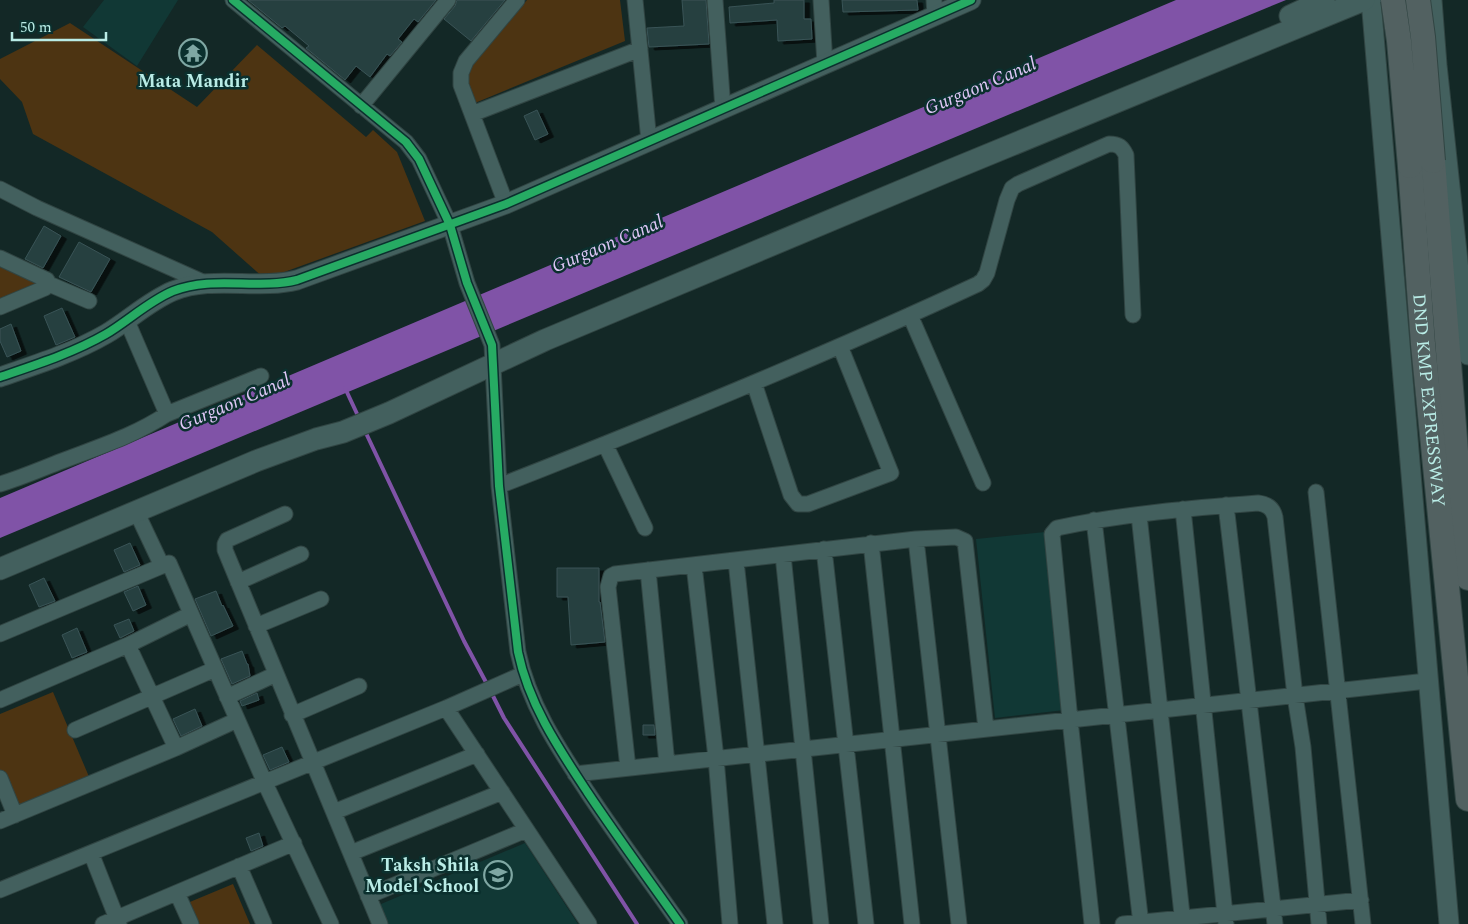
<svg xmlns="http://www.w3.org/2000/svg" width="1468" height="924" viewBox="0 0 1468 924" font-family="Spectral,serif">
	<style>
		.built { fill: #113835 }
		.green { fill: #4d3412 }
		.water { fill: #8053a7 }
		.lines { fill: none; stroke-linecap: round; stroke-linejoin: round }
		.stream { stroke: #8053a7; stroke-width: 4 }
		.building { fill: #283f40; stroke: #395456; filter: url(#shadow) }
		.minor-casing { stroke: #314543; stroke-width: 17 }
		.tertiary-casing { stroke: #314543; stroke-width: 21 }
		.secondary-casing { stroke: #314543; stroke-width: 23 }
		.trunk-casing { stroke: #314543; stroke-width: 26 }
		.minor { stroke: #43605e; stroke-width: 15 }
		.tertiary { stroke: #43605e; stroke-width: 19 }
		.secondary { stroke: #43605e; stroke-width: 21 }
		.trunk { stroke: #526161; stroke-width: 24 }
		.trunk-bridge-casing { stroke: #314543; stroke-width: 26; stroke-linecap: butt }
		.trunk-bridge { stroke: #526161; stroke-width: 24 }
		.cycleway-casing { stroke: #0b302e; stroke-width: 11 }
		.cycleway { stroke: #26ab63; stroke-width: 8 }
		.labels { text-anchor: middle; stroke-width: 5; stroke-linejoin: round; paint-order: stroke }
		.poi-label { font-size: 18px; font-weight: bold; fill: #b9ece6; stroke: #0b302e }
		.street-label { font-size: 18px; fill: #b9ece6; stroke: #0b302e }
		.water-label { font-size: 19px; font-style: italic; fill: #e0c8f8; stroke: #0b302e }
	</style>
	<defs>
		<filter id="shadow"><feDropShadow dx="5.5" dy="3" stdDeviation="0" flood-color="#0009"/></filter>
	</defs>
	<rect width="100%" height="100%" fill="#132826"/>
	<path class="built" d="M104 0H178L137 66 83 27Z
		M1045 532 1065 710 995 718 976 539Z
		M525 843 578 924H381L374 907Z"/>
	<path class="green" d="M527 0H620L625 41 475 103 464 73Z
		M70 23 197 107 257 45 366 137 373 130 397 152 425 221 265 279 212 232 33 134 22 102 0 79V59Z
		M0 267 43 285 0 301Z
		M53 692 90 779 14 810 0 776V714Z
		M233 884 250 924H194L185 904Z"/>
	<path class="water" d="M1176 0H1286L1082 84 0 538V498Z"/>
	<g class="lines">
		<path class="stream" d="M345 388 359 418
			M365 431 464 641 488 686
			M491 692 504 718 637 924"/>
	</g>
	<path class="building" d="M248 0H436L418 22 414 19 398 39 402 42 390 56 387 54 370 77 356 66 345 80 306 48 309 46 285 26 282 28Z
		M457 0H505L471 41 444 19 455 6Z
		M682 0H706L709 44 649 47 647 28 684 26Z
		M774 0H804V19H811L812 39 778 41 777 20 730 23 729 7 774 3Z
		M842 0H917L918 10 843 12Z
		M537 110 548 134 535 140 524 116Z
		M44 226 61 236 43 268 25 259Z
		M79 242 110 259 91 292 59 277Z
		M62 308 75 337 56 345 44 316Z
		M11 324 21 351 7 357 0 341V329Z
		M130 543 140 565 124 572 114 550Z
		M557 568H599V602H600L605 642 571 645 568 597H557Z
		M44 578 55 601 39 607 29 585Z
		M138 586 146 605 133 611 124 592Z
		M216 591 222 606 223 605 233 626 211 636 195 599Z
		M129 619 134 631 120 638 114 625Z
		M77 628 87 652 72 658 62 635Z
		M242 651 247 664H248L250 676 232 684 221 659Z
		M257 693 259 700 242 706 240 701Z
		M195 709 202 726 181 736 173 719Z
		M643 725H654L655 735H643Z
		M282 747 289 762 270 770 263 755Z
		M259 833 263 846 251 851 246 838Z"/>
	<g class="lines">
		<defs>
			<path id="minor" d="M233 0 406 142 419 159 450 225 467 283 492 345 499 486 518 652C529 705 559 749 588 793 618 838 649 880 680 924
				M635 0 649 141
				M715 0 723 109
				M821 0 825 64
				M934 0 935 16
				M361 106 448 0
				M472 114 640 49
				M0 189 37 208 205 283
				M506 204 461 85V73L466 61 517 0
				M0 258 47 280 49 284 45 288 0 307
				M49 284 89 301
				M910 315 983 483
				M754 383 791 495 798 504H808L891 473 840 346
				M167 414 261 376
				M605 444 645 528
				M0 484C21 478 41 469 62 461 98 447 134 436 167 414L127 321
				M499 486C660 423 821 357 978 284L983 280 987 273 1007 200 1012 188 1018 184 1109 144C1119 144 1122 147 1126 155L1133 315
				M1316 492 1363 924
				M1226 505 1275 924
				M1183 509 1226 924
				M136 511 162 566
				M285 514 227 540 225 544V550L380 924
				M1139 515 1183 924
				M1094 520 1141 924
				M916 539 959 924
				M871 543 912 924
				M824 549 866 924
				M783 555 821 924
				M736 561 775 924
				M694 565 716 758 730 924
				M648 570 667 764
				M238 582 301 554
				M256 626 321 599
				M0 634 169 563 265 783 331 924
				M128 645 176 748
				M227 697 276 674
				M0 700 128 645 191 614
				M446 708 589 924
				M292 715 359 686
				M75 730 215 669
				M628 768 608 587 611 576 615 574 916 539 956 537 965 541 986 729
				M575 774 1427 681
				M0 778 15 815
				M334 812 477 754
				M0 821 176 748 237 720
				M91 853 119 924
				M351 853 502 792
				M239 866 264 924
				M0 890 446 708 523 674
				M177 893 191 924
				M368 896 526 830
				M103 924 294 843
				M1092 924 1070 720 1052 534 1057 528C1123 514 1191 508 1258 503 1267 504 1273 508 1275 517L1295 696 1303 747 1319 924
				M1123 924 1361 900"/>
			<path id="tertiary" d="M1371 0 1449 924
				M1432 0 1437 65 1468 355
				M0 377C35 365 73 353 106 334 128 321 149 301 173 291 213 275 257 290 297 280L506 204 971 0"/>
			<path id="secondary" d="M1290 16 1324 0
				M0 569 256 461 316 439 343 432 389 413 545 340 946 172 1364 0"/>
			<g id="trunk">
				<path d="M1433 161 1460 502 1468 578"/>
				<path id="s1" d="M1410 166 1423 344 1468 799"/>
			</g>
		</defs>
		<use href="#minor" class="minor-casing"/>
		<use href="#tertiary" class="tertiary-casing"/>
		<use href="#secondary" class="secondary-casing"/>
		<use href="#trunk" class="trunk-casing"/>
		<use href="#minor" class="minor"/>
		<use href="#tertiary" class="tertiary"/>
		<use href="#secondary" class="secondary"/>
		<use href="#trunk" class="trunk"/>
		<defs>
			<path id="trunk-bridge" d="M1393 0 1399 41 1410 166
				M1418 0 1423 37 1433 161"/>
		</defs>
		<use href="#trunk-bridge" class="trunk-bridge-casing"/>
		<use href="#trunk-bridge" class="trunk-bridge"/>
		<defs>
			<path id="cycleway" d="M233 0 406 142 419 159 450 225 467 283 492 345 499 486 518 652C529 705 559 749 588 793 618 838 649 880 680 924
				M0 377C35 365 73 353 106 334 128 321 149 301 173 291 213 275 257 290 297 280L506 204 971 0"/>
		</defs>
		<use href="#cycleway" class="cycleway-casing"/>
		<use href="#cycleway" class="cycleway"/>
	</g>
	<defs>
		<symbol id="temple-ring" viewBox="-11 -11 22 22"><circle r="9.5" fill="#0b302e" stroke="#7fa7a3" stroke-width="1.5"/><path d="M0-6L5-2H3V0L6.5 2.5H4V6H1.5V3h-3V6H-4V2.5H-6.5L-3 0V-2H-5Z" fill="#7fa7a3"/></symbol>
		<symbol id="school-ring" viewBox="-11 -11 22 22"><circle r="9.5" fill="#0b302e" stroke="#7fa7a3" stroke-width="1.5"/><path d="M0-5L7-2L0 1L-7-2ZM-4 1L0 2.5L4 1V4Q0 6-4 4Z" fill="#7fa7a3"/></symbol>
	</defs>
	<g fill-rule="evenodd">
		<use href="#temple-ring" x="177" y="37" width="32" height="32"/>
		<use href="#school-ring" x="482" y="859" width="32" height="32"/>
	</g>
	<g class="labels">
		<g class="poi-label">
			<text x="193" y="87">Mata Mandir</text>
			<text x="479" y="871" text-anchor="end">Taksh Shila<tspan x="479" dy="21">Model School</tspan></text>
		</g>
		<g class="street-label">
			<text dy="6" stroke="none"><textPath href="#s1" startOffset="235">DND KMP EXPRESSWAY</textPath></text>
		</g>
		<g class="water-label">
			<text transform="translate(980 85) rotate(-23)" y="7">Gurgaon Canal</text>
			<text transform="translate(607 243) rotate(-23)" y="7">Gurgaon Canal</text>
			<text transform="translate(234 401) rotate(-23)" y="7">Gurgaon Canal</text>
		</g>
	</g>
	<path d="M12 32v8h94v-8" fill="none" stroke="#b9ece6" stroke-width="2.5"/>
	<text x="20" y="32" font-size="15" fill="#b9ece6" stroke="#0b302e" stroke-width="4" paint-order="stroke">50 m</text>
</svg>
